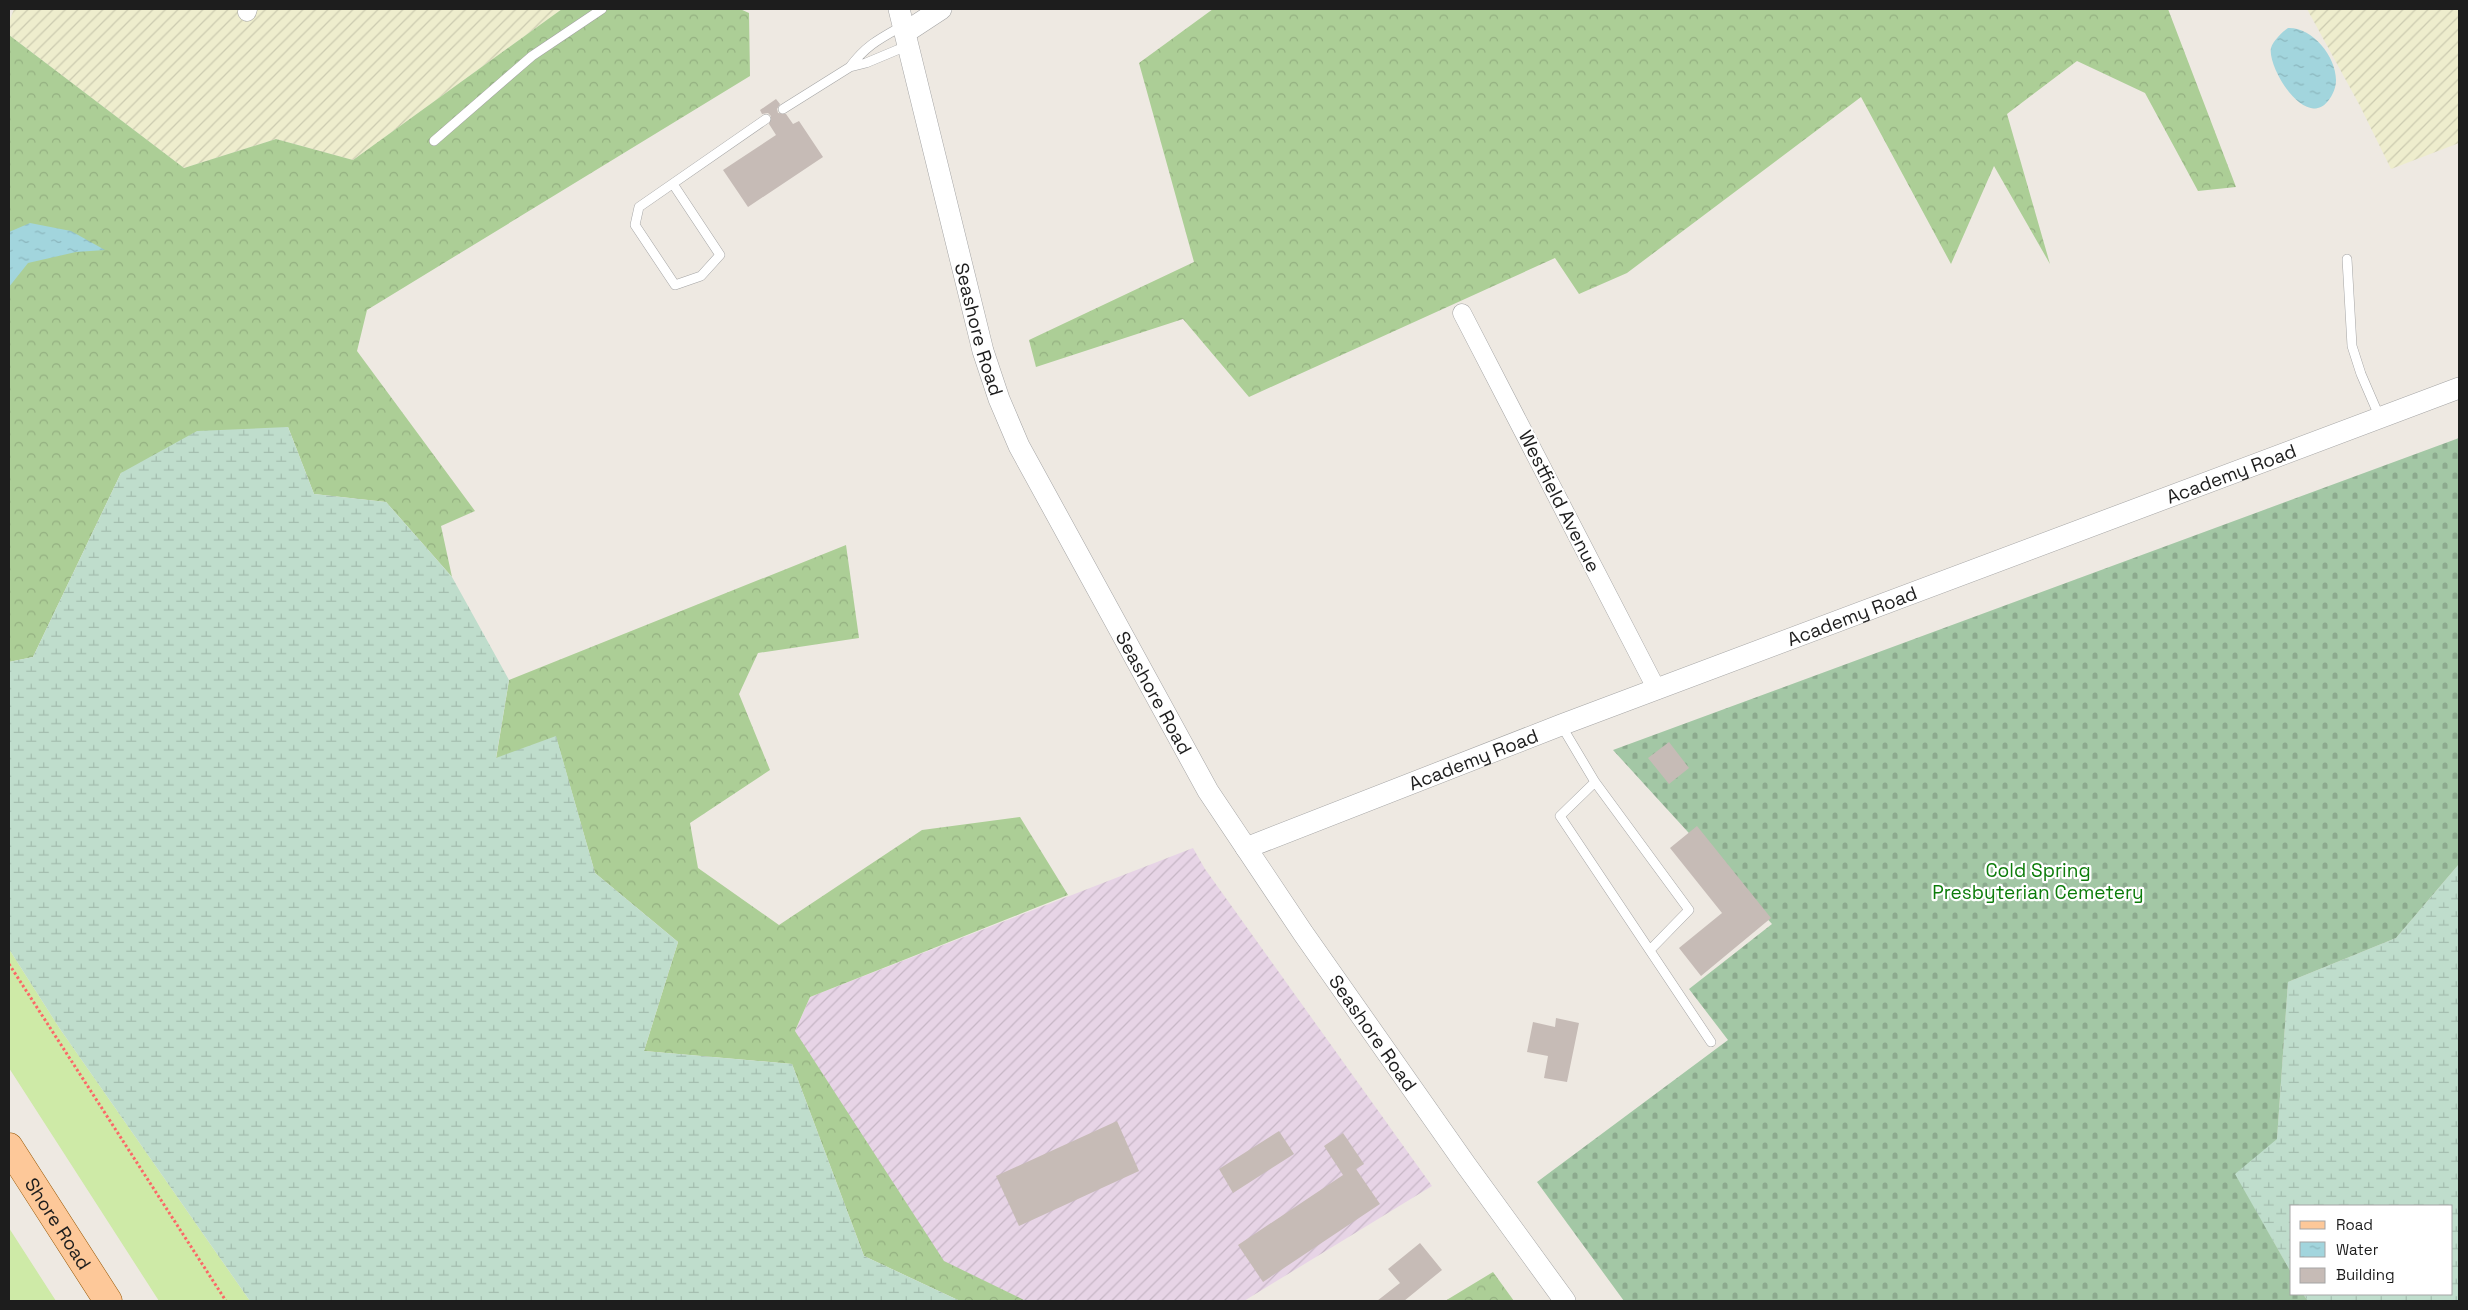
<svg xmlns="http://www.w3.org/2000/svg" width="2468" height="1310" viewBox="0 0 2468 1310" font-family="'Space Grotesk',sans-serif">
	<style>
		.industrial { fill: url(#industrial-furrows) }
		.farmland { fill: url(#farmland-furrows) }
		.grass { fill: #ceeaa7 }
		.forest { fill: url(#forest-crowns) }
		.wetland { fill: url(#wetland-marsh) }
		.cemetery { fill: url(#cemetery-stones) }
		.water { fill: url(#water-ripples) }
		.building { fill: #c6bbb6 }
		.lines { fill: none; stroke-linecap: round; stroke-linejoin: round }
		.service-casing { stroke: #a4a4a4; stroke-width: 10 }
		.minor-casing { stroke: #a4a4a4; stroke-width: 19 }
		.tertiary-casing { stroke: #a4a4a4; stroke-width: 22 }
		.primary-casing { stroke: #965500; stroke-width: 29 }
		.path { stroke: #fb6767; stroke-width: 3; stroke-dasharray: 2.5 2.5; stroke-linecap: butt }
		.service { stroke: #fff; stroke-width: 9 }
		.minor { stroke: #fff; stroke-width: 18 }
		.tertiary { stroke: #fff; stroke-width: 21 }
		.primary { stroke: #fdc899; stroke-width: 28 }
		.labels { text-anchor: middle; stroke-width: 4.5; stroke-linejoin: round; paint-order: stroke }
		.street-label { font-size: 19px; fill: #1d1d1d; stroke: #fff }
		.park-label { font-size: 19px; fill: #0c7c0a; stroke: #fff }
	</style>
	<defs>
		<pattern id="industrial-furrows" width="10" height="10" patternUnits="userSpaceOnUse" patternTransform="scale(1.25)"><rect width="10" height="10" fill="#e7d4e6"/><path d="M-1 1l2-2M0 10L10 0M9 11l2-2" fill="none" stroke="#c6b6c5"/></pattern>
		<pattern id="farmland-furrows" width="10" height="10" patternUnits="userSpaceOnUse" patternTransform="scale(1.25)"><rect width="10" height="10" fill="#eeedcd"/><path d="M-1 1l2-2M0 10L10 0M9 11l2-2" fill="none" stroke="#cccbb0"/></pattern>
		<pattern id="forest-crowns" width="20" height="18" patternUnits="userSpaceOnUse" patternTransform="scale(1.25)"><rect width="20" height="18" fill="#acce96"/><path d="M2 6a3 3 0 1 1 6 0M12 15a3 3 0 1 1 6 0" fill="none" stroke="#94b081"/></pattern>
		<pattern id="wetland-marsh" width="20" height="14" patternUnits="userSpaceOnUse" patternTransform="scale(1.25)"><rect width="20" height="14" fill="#bfddcc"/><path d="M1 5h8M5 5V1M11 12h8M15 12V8" fill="none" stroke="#a4bdaf"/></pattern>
		<pattern id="cemetery-stones" width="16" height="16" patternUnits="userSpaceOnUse" patternTransform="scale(1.25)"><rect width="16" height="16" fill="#a3c7a5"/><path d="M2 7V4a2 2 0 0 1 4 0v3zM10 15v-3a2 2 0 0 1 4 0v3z" fill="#8caa8e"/></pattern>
		<pattern id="water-ripples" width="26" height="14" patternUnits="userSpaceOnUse" patternTransform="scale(1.25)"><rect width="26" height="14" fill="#a2d5dd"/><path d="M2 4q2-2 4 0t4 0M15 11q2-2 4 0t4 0" fill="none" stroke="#8bb6bd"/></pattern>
	</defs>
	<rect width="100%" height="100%" fill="#eee9e2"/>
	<path class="industrial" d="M1193 848 1205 869 1432 1186 1244 1301H1026L944 1262 795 1032 810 997Z"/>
	<path class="farmland" d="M14 9H562L353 160 276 139 184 168 9 35V22Z
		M2307 9H2459V143L2391 169 2360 106Z"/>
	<path class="grass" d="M9 949 60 1029 250 1301H159L9 1068Z
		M9 1228 56 1301H9Z"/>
	<path class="forest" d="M562 9H740L749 13 750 76 367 310 357 351 475 511 441 526 452 577 386 502 314 494 288 427 121 473 33 657 9 662V35L184 168 276 139 353 160Z
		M1213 9H2168L2236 187 2198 191 2145 93 2077 61 2007 114 2050 264 1994 166 1951 264 1861 97 1627 273 1579 294 1555 258 1249 397 1183 319 1036 367 1029 340 1194 262 1139 63Z
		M846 545 859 638 758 653 739 694 770 770 690 823 698 868 779 925 922 830 1020 817 1068 895 810 997 795 1031 944 1261 1026 1301H960L864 1256 792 1064 644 1051 678 942 595 873 556 737 496 759 509 680Z
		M1493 1272 1514 1301H1445Z"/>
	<path class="wetland" d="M288 427 314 494 386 502 452 577 509 680 496 758 556 736 595 873 678 942 644 1051 792 1064 864 1256 960 1301H250L60 1029 9 949V662L33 657 121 473 197 431Z
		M2459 864V1301H2308L2303 1294H2452V1206H2292V1274L2234 1174 2277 1138 2288 982 2396 938Z"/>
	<path class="cemetery" d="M2459 438V864L2396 938 2288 982 2277 1139 2235 1174 2292 1274V1294H2303L2308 1301H1624L1537 1182 1728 1040 1689 989 1772 924 1613 750Z"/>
	<path class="water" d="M2288 28C2312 27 2336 56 2336 80 2336 87 2333 95 2328 101 2305 130 2267 67 2271 48 2273 41 2282 32 2288 28Z
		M30 223 71 231 105 250 76 252 28 263 9 287V232Z"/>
	<path class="building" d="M776 99 780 104 777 109 778 113 786 114 793 124 799 121 823 157 748 207 723 170 776 135 769 124 771 116 768 113 762 114 760 110Z
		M1669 742 1689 768 1669 784 1648 758Z
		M1697 826 1771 918 1701 976 1679 948 1722 913 1670 848Z
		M1556 1018 1579 1023 1567 1082 1544 1078 1548 1056 1527 1052 1533 1022 1555 1027Z
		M1117 1121 1139 1171 1019 1226 996 1176Z
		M1279 1131 1294 1154 1233 1193 1219 1169Z
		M1343 1133 1364 1164 1356 1169 1380 1204 1263 1282 1238 1245 1343 1175 1324 1146Z
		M1420 1243 1442 1270 1404 1301H1377L1400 1283 1388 1269Z"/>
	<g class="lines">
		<defs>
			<path id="service" d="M850 67C866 45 881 38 904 25
				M783 109 850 67 866 63 909 45
				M434 141 532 56 602 9
				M673 184 720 255 701 276 675 285 635 225 639 207 766 119
				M2347 259 2352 346 2361 374 2380 418
				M1561 725 1595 782 1689 910 1650 950
				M1595 782 1560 816 1711 1042"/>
			<path id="minor" d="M247 12 248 9
				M1462 313 1657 690"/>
			<g id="tertiary">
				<path id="s1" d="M899 9 983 351 999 399 1019 446 1208 791 1303 933 1466 1165 1565 1301"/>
				<path d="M906 32 941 9"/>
				<path id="s2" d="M1246 848 1561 725 2459 388"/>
			</g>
			<g id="primary">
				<path id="s3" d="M9 1147 108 1301"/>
			</g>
		</defs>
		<use href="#service" class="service-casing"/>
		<use href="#minor" class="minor-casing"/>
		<use href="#tertiary" class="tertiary-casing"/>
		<use href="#primary" class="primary-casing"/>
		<path class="path" d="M9 964 226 1301"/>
		<use href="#service" class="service"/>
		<use href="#minor" class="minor"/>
		<use href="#tertiary" class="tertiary"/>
		<use href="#primary" class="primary"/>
	</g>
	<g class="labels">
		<g class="street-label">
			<text dy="7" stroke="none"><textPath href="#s1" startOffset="330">Seashore Road</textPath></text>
			<text dy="7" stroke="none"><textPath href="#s2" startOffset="1054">Academy Road</textPath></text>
			<text transform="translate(1560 501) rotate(63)" y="7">Westfield Avenue</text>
			<text dy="7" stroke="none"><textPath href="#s2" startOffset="649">Academy Road</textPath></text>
			<text dy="7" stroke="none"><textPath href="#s1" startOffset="735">Seashore Road</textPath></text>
			<text dy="7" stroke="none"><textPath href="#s2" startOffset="244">Academy Road</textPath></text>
			<text dy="7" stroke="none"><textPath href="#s1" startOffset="1140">Seashore Road</textPath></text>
			<text dy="7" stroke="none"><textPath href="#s3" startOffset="91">Shore Road</textPath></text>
		</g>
		<g class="park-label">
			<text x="2038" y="877">Cold Spring<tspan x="2038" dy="22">Presbyterian Cemetery</tspan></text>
		</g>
	</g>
	<rect width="2468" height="1310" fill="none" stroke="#1d1d1d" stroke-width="20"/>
	<rect x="2290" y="1205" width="162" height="90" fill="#ffffff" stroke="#a5a5a5"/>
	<rect x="2300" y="1221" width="25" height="8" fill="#fdc899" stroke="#a5a5a5"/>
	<text x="2336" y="1230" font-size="15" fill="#1d1d1d">Road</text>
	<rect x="2300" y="1242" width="25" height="15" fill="url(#water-ripples)" stroke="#a5a5a5"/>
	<text x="2336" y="1255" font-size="15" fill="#1d1d1d">Water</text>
	<rect x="2300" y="1268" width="25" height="15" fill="#c6bbb6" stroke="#a5a5a5"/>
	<text x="2336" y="1280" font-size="15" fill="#1d1d1d">Building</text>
</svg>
